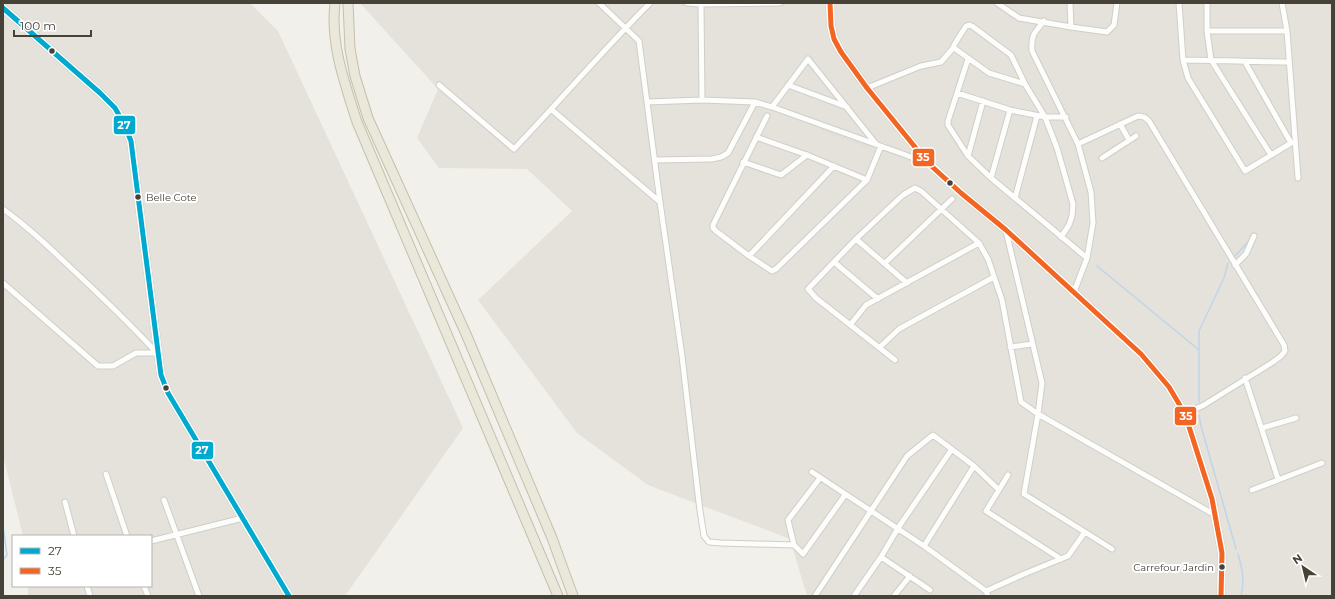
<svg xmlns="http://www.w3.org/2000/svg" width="1335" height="599" viewBox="0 0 1335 599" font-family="Montserrat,sans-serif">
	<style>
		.residential { fill: #e4e2da }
		.parking { fill: #e0dfdb }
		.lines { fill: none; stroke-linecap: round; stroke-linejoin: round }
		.stream { stroke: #c1d4e9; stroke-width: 1.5 }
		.street-casing { stroke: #cfcec9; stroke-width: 7 }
		.secondary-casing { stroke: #d0cfc5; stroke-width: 9 }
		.highway-casing { stroke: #c6bfaa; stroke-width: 11 }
		.street { stroke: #fdfdfc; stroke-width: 5 }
		.secondary { stroke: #f6f5f0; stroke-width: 7 }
		.highway { stroke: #eae8db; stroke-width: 9 }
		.bus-1-casing { stroke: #fff; stroke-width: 8 }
		.bus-2-casing { stroke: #fff; stroke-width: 8 }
		.bus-1 { stroke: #00a9ce; stroke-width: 5 }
		.bus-2 { stroke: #f26522; stroke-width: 5 }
		.bus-dot { fill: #464238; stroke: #fff; stroke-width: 1.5 }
		.labels { text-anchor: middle; stroke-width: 4; stroke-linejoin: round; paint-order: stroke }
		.bus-label { font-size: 10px; fill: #464238; stroke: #fff; text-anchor: start }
		.line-badge { stroke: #fff; stroke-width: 1.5 }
		.badge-label { font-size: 11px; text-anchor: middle; font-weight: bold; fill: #fff }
	</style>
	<rect width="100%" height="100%" fill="#f1f0eb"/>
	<path class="residential" d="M3 3H250L278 31 463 428 345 596H28V586H151V536H23L3 455Z
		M360 3H1332V596H807L790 539 648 485 577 433 478 300 572 211 527 169 439 168 417 138 438 89Z"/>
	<path class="parking" d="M823 127 872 145 870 149 822 131Z"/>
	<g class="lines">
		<path class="stream" d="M1235 256 1250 240
			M1097 266 1199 350
			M1199 402V331L1224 278 1228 263
			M1199 415 1201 426 1236 549
			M3 526 7 555 3 560
			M1238 554C1242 568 1245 581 1241 596"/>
		<defs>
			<path id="street" d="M599 3 639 41 660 202 682 356 700 511 704 536 709 542 721 543 794 545
				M687 3 701 4 780 3
				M701 3 702 100
				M997 3 1019 18 1071 27 1107 32 1114 25 1117 3
				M1070 3 1071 27
				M1179 3 1183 60 1188 78 1245 171 1291 143 1245 62
				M1207 3V31L1211 60 1271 155
				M1282 3 1287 31 1298 178
				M1044 21C1034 33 1031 35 1032 51L1078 144 1091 192 1093 223 1087 258 1074 292
				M1207 31H1287
				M968 59 948 121V125L968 156 991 178 1087 258
				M1183 60C1218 60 1254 62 1289 62
				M1025 84 1011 55 972 26 969 25 966 26 954 45V48L989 73 1025 84 1045 117 1057 148 1073 204 1072 216 1069 225 1061 237
				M439 85 514 149C560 101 603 50 650 3
				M788 85 847 107
				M867 88 921 66 941 62 954 47
				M957 93 1010 110 1045 117H1066
				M647 102 702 100 755 102 772 107 928 163
				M772 107 808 59 876 144
				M552 110 660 202
				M767 116 713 225V228L716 231 749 256 772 271 776 269 867 180 881 146
				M1120 124 1129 140
				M756 137 807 155 867 180
				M1078 144 1138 116 1144 117 1149 121 1284 345 1285 351 1281 356 1273 362 1204 405 1185 414
				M968 156 983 101
				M1102 158 1136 136
				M655 160 712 159 721 157 728 153 755 102
				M743 162 781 175 807 155
				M991 178 1010 110
				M1015 198 1037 116
				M3 209C28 227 50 248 72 269 101 296 130 324 157 353
				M1006 231 1042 383 1038 414 1024 494 1112 549
				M856 239 907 283
				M749 256 834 166
				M834 262 878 299
				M885 263 952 199
				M1235 265 1246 254 1254 236
				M3 283 98 366H113L136 353H157
				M850 325 866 305 979 243
				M880 347 899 329 994 277
				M1010 347 1032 344
				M895 360 816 298 808 289 856 239 903 195 915 188 921 191 979 243 988 259 1002 300 1021 402 1038 414 1215 515
				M1245 378 1278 479
				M1262 428 1296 418
				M812 472 924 546 986 591 988 596
				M106 474 127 536
				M1008 475 986 511 1061 559
				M820 478 788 520 794 545 803 554 845 495
				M1252 490 1322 463
				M164 500 199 596
				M65 502 74 536
				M151 541 243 518
				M924 546 974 466
				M881 557 930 590
				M87 586 90 596
				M144 586 148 596
				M986 591 1024 574 1068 556 1085 532
				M815 596 907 456 933 435 974 466 999 490
				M854 596 881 557 898 528 952 449
				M894 596 910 576"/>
			<path id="secondary" d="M830 6 831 26 834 39 841 52 867 88 928 163 961 193 1006 230 1141 354 1169 387 1185 414 1212 499 1222 553 1221 596
				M3 8 100 93 115 108 124 124 131 141 133 157 161 375 168 393 289 596"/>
			<path id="highway" d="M335 3C330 44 345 84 357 122L558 596
				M348 3 350 49 355 76 368 118 466 334 552 538 573 596"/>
		</defs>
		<use href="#street" class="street-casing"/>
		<use href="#secondary" class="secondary-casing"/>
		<use href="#highway" class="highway-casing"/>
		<use href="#street" class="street"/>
		<use href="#secondary" class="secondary"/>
		<use href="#highway" class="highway"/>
		<defs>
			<path id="bus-1" d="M3 8 100 93 115 108 124 124 131 141 133 157 161 375 168 393 289 596"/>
			<path id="bus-2" d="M830 3 831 26 834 39 841 52 867 88 928 163 961 193 1006 230 1141 354 1169 387 1185 414 1212 499 1222 553 1221 596"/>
		</defs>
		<use href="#bus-1" class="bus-1-casing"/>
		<use href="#bus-2" class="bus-2-casing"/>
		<use href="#bus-1" class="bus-1"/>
		<use href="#bus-2" class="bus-2"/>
	</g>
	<g class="bus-dot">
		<circle cx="52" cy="51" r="3.5"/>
		<circle cx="950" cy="183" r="3.5"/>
		<circle cx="138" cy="197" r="3.5"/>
		<circle cx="166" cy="388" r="3.5"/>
		<circle cx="1222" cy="567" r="3.5"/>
	</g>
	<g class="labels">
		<g class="bus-label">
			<text x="146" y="201">Belle Cote</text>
			<text x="1214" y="571" text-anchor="end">Carrefour Jardin</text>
		</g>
	</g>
	<g class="line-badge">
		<rect x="113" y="115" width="23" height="20" rx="4" fill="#00a9ce"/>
		<rect x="912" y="148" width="23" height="19" rx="4" fill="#f26522"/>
		<rect x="1174" y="406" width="23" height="20" rx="4" fill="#f26522"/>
		<rect x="191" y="441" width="23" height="19" rx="4" fill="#00a9ce"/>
	</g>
	<g class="badge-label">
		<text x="124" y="129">27</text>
		<text x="923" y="161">35</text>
		<text x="1186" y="420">35</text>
		<text x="202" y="454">27</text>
	</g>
	<rect width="1335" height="599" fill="none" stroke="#464238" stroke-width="8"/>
	<rect x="12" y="535" width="140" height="52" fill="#ffffff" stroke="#b5b3af"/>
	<rect x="20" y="548" width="20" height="6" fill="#00a9ce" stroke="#b5b3af"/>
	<text x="48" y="555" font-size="12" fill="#464238">27</text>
	<rect x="20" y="568" width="20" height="6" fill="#f26522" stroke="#b5b3af"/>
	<text x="48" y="575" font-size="12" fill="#464238">35</text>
	<g transform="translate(1303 567) rotate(325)" stroke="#ffffff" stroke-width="3" paint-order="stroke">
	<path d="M0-3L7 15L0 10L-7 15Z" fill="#464238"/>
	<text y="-6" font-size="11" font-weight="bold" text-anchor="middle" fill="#464238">N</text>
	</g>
	<path d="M14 30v6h77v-6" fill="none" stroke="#464238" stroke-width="2"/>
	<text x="20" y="30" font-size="12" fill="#464238" stroke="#ffffff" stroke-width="3" paint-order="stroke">100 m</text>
</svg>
